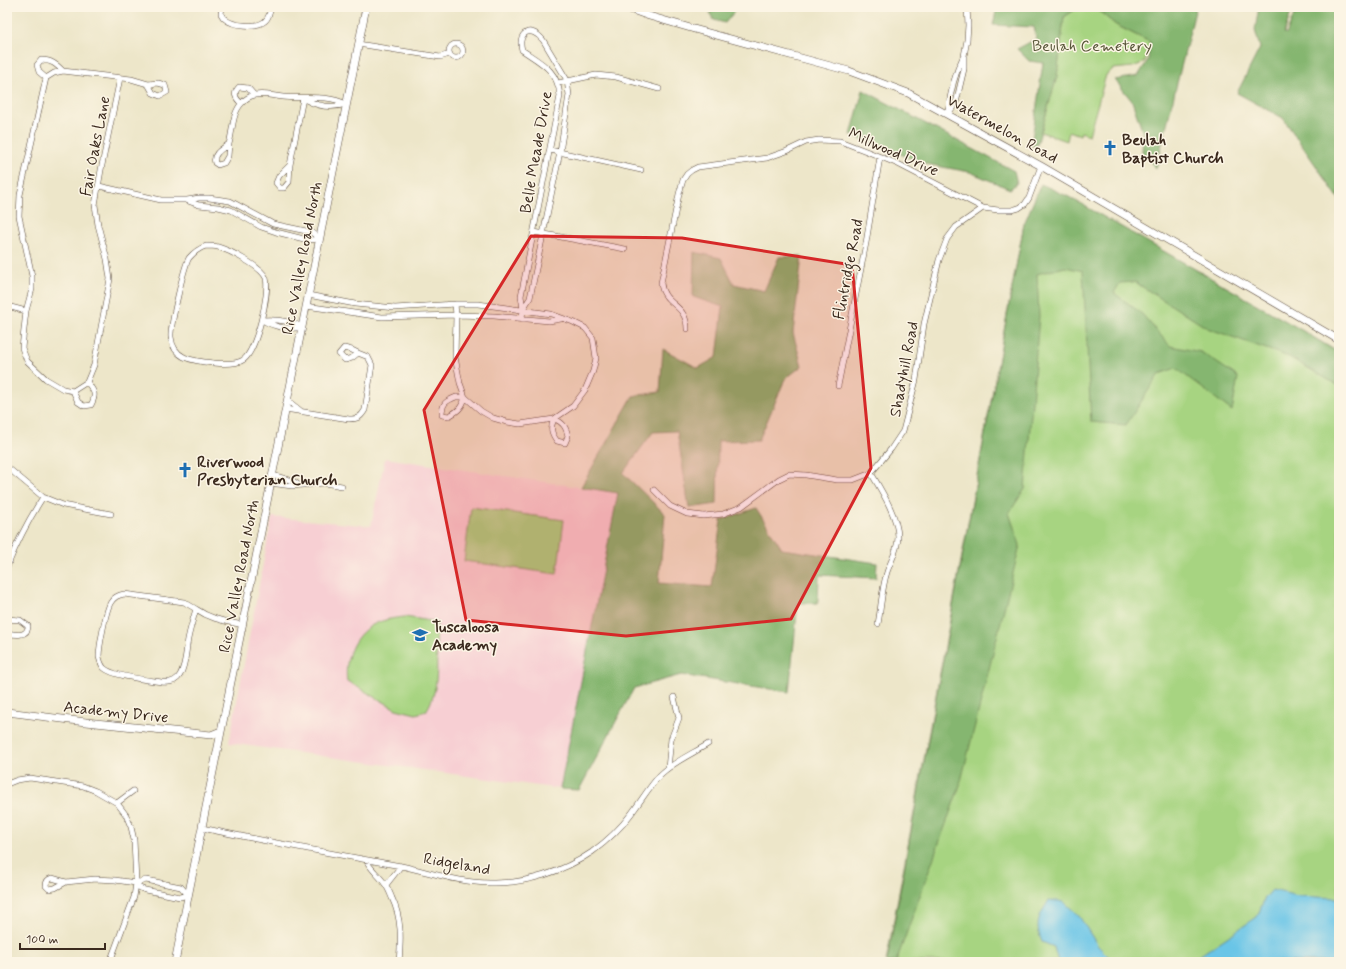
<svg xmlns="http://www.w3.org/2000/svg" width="1346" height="969" viewBox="0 0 1346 969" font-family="Mynerve,sans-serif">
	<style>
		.built { fill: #f7cfd3 }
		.green { fill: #a7d481; stroke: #717f50 }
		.forest { fill: #85b66f; stroke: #607046 }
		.water { fill: #69c5e7; stroke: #527882 }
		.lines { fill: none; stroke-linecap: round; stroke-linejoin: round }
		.minor-casing { stroke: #564638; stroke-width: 6 }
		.tertiary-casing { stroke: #564638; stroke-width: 8 }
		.secondary-casing { stroke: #564638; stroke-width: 8 }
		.minor { stroke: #fff; stroke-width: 5 }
		.tertiary { stroke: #fff; stroke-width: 7 }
		.secondary { stroke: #fff; stroke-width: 7 }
		.marked { fill: #d62828; fill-opacity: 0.2; stroke: #d62828; stroke-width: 3; stroke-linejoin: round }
		.labels { text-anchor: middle; stroke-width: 3; stroke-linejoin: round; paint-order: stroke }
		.park-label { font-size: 16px; fill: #565437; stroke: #fcf5e5 }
		.street-label { font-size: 16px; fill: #3b2a1e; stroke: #fcf5e5 }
		.poi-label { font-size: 16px; font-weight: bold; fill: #3b2a1e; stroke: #fcf5e5; text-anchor: start }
	</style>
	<rect width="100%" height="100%" fill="#fcf5e5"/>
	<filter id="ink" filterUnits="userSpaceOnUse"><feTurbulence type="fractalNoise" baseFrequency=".025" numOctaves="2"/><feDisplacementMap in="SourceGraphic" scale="8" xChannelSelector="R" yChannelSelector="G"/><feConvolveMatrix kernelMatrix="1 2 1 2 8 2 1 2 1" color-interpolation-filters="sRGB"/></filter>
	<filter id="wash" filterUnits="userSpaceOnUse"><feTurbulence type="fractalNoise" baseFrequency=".012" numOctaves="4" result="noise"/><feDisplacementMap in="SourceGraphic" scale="16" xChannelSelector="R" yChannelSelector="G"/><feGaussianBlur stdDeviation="0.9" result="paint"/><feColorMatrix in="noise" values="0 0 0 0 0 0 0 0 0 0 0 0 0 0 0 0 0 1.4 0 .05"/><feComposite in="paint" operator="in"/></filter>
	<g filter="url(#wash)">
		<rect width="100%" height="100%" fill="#ede6c9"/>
		<path class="built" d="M385 458 618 493 560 789 229 743 272 517 371 526Z"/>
		<path class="green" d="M1079 7H1094L1116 25 1150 42 1145 62 1133 67 1113 69 1106 75 1089 135 1081 132 1080 135 1069 131 1067 141 1041 132 1057 76 1064 17Z
			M1086 207 1298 328 1339 353V962H886L1024 224Z
			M471 507 564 520 557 574 464 561Z
			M405 617 437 622C434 652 443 686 426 711L416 714 396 709 347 681C344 661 352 638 369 627 380 620 393 618 405 617Z"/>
		<path class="forest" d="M712 7H738L725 23 714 20 710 14Z
			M997 7H1079L1064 17 1057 76 1037 145 1031 146 1043 63 1029 61 1017 49 1036 39 1034 27 993 25Z
			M1094 7H1196L1156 168 1142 153 1143 133 1132 101 1115 80 1138 76 1148 60 1150 42 1116 25Z
			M1259 7H1293L1284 33 1286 35 1297 7H1339V199L1283 118 1237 93 1260 48 1255 30Z
			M863 90 1014 171 1017 183 1010 189 970 172 926 164 851 135Z
			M1041 184 1069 197 1298 328 1339 353V386L1289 357 1207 328 1135 282 1120 283 1114 293 1141 313 1170 346 1201 352 1238 377 1232 411 1176 368 1159 374 1126 425 1091 422 1083 271 1065 267 1037 274 1039 316 1025 489 1009 513 1020 545 960 785 896 962H887L1024 224Z
			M694 252 721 258 734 284 764 291 779 257 802 256 793 333 802 366 785 379 759 440 718 441 717 504 689 508 677 431 653 432 623 473 665 514 659 583 712 587 721 520 756 508 782 549 877 563 876 578 819 575 818 603H798L789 692 681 675 634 688 579 790 560 789 618 493 581 487 633 396 660 392 663 349 698 368 717 357 723 307 693 297Z"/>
		<path class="water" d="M1272 890 1298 896 1336 898 1339 896V962H1190L1257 917 1265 898Z
			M1049 900 1064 902 1079 916 1098 946 1114 962H1058L1054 947 1042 942C1034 922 1039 917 1049 900Z"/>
	</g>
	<g filter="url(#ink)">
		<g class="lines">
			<defs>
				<path id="minor" d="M222 7 221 14C222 16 223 18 225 19 232 26 258 28 265 21 269 18 270 12 271 7
					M358 44 440 57 450 54
					M449 51a7 7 0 1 1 14 0a7 7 0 1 1-14 0Z
					M46 78 20 195 19 216 32 276V289L26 311 22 348 27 361 46 379 63 389 73 391 87 382 94 365 110 279 107 259 98 225 95 205 101 170 120 78
					M46 78 39 72 37 65 41 60C51 60 56 64 63 71L131 79 148 84
					M46 78 54 73 63 71
					M158 83 165 85 167 92 160 96 153 93 148 84Z
					M558 83 596 75 616 77 659 89
					M304 99C317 106 332 109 346 104
					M241 103C235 98 233 93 239 87L248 88 254 95
					M948 112C950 94 955 73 963 57
					M948 114 956 103 964 69V56L967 40 968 25 967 7
					M229 144C233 130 232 113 242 103 245 99 250 96 255 95 264 93 273 96 283 97 304 99 327 94 346 104
					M229 144 228 156 224 163 218 165 215 163C212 154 222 149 229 144Z
					M550 150 641 170
					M290 165 303 98
					M290 165 289 182 284 188H280L276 183 279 176Z
					M99 186 161 200H187L199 198H209L230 201 273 224 311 232 320 239
					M188 201 199 205 218 207 231 210 261 227 276 232 308 240 320 239
					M534 232 625 249
					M206 246C211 246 214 246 218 247 229 250 262 267 266 278 270 293 256 352 243 360 233 367 195 362 184 357 176 353 172 346 171 337 170 327 184 266 189 258 194 252 200 248 206 246Z
					M308 295 355 304 395 308 455 304H478L551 314 573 322 585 328 593 338 596 358 593 371 585 390 573 406 554 419 520 424 507 422 493 418 481 411 465 397 460 383 455 357 456 315 455 304
					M7 306 26 311
					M306 306 382 317 456 315 494 316 549 321 561 319
					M522 319 523 309 530 298 560 152 569 95 567 80 543 40C531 25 517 32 522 50 541 63 558 70 560 96L521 296 523 309
					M262 320C274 327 289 330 302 327
					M262 320C276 319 289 320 302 327
					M687 329C687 303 663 306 661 283L679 194 683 180 687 174 692 170 698 167 767 158 787 151 806 142 819 140 840 141 866 151 898 164 983 208 998 210H1012L1019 208 1025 204 1029 198 1041 166
					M344 348 352 350 358 353 352 358 345 360 339 354Z
					M838 386 866 243 880 157
					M73 391 78 402 84 406 91 405C97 394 94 391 87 382
					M456 397H465C463 407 458 411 449 416L442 415C442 403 446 401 456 397Z
					M287 400 301 411
					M285 409 349 419C358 419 361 417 365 410L372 365 368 357 358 353
					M554 419C563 422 566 427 568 436L565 443 557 441C551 433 550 428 554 419Z
					M7 467 43 497 63 505 111 514
					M871 473C881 490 898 517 898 537 898 550 891 560 887 572 882 587 881 608 878 624
					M272 475 293 481 299 485
					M270 483 292 486 324 483 342 486
					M654 490 670 506 687 514 704 516 723 514 741 507 779 479 789 474 806 475 837 480H853L871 473 891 449 903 431 916 380 924 324 939 260 947 239 956 227 983 208
					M7 567C17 542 29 519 43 497
					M124 594 184 602 196 609C193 619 190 629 188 639 186 650 186 665 180 675 176 682 168 683 161 682 148 680 112 676 104 668 101 665 100 661 99 657 99 647 106 609 111 602 114 597 118 595 124 594Z
					M196 609C212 620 225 621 243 625
					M7 619 20 620 28 626C28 637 15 635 7 633
					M668 768 671 739 679 718 674 697
					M7 784 17 780 30 778 83 786 96 791 117 803 126 815 131 827 134 840 136 883 134 897 110 962
					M117 803 133 791
					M202 828C268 842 334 854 401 866 430 872 460 883 490 883 525 884 563 872 592 852 607 841 620 829 631 814 641 801 649 787 660 775 673 762 692 754 708 744
					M366 860C371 870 379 875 385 884 388 888 390 893 392 898 402 919 401 939 399 962
					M52 878 66 882 55 888 49 889 46 886C46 881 48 879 52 878Z
					M66 882 95 879 115 880 136 883 146 880 181 887 188 895 180 897 145 890 140 888 136 883
					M386 885 401 866"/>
				<path id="tertiary" d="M7 712 86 722 211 735 221 731
					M175 962 366 7"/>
				<path id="secondary" d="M624 7 649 16 694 29 849 71 908 93 1041 166 1339 340"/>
			</defs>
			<use href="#minor" class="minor-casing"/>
			<use href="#tertiary" class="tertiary-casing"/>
			<use href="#secondary" class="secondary-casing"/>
			<use href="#minor" class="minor"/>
			<use href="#tertiary" class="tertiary"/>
			<use href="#secondary" class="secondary"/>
		</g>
	</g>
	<path class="marked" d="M531 236 682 238 852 265 871 468 791 619 626 636 466 620 424 410Z"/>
	<defs>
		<symbol id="church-bare" viewBox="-9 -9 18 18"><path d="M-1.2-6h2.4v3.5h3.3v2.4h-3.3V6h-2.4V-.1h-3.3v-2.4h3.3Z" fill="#1f6fb2" stroke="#fcf5e5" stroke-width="2.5" paint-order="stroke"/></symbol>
		<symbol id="school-bare" viewBox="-9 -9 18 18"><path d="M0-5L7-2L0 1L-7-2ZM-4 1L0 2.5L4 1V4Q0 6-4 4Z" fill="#1f6fb2" stroke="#fcf5e5" stroke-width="2.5" paint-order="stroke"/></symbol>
	</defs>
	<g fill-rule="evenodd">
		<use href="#church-bare" x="1099" y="137" width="22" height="22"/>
		<use href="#church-bare" x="174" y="459" width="22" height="22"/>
		<use href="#school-bare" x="409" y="624" width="22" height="22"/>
	</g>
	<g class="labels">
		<g class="park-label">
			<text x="1092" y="51">Beulah Cemetery</text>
		</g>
		<g class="street-label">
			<text transform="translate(1003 128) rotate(29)" y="6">Watermelon Road</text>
			<text transform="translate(94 146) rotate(-79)" y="6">Fair Oaks Lane</text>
			<text transform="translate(894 151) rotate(24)" y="6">Millwood Drive</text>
			<text transform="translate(535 152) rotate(-80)" y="6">Belle Meade Drive</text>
			<text transform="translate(301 258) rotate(-79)" y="6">Rice Valley Road North</text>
			<text transform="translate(847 269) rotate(-79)" y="6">Flintridge Road</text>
			<text transform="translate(903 369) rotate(-79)" y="6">Shadyhill Road</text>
			<text transform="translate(238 576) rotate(-79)" y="6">Rice Valley Road North</text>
			<text transform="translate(116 711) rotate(6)" y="6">Academy Drive</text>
			<text transform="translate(457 863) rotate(10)" y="6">Ridgeland</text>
		</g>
		<g class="poi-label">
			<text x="1122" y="145">Beulah<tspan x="1122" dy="18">Baptist Church</tspan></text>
			<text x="197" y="467">Riverwood<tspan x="197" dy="18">Presbyterian Church</tspan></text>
			<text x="432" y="632">Tuscaloosa<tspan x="432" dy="18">Academy</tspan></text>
		</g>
	</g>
	<rect width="1346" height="969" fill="none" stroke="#fcf5e5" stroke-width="24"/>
	<path d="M20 943v6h85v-6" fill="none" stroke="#3b2a1e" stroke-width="2"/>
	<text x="26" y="943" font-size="12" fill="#3b2a1e" stroke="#fcf5e5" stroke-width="3" paint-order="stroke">100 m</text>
</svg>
